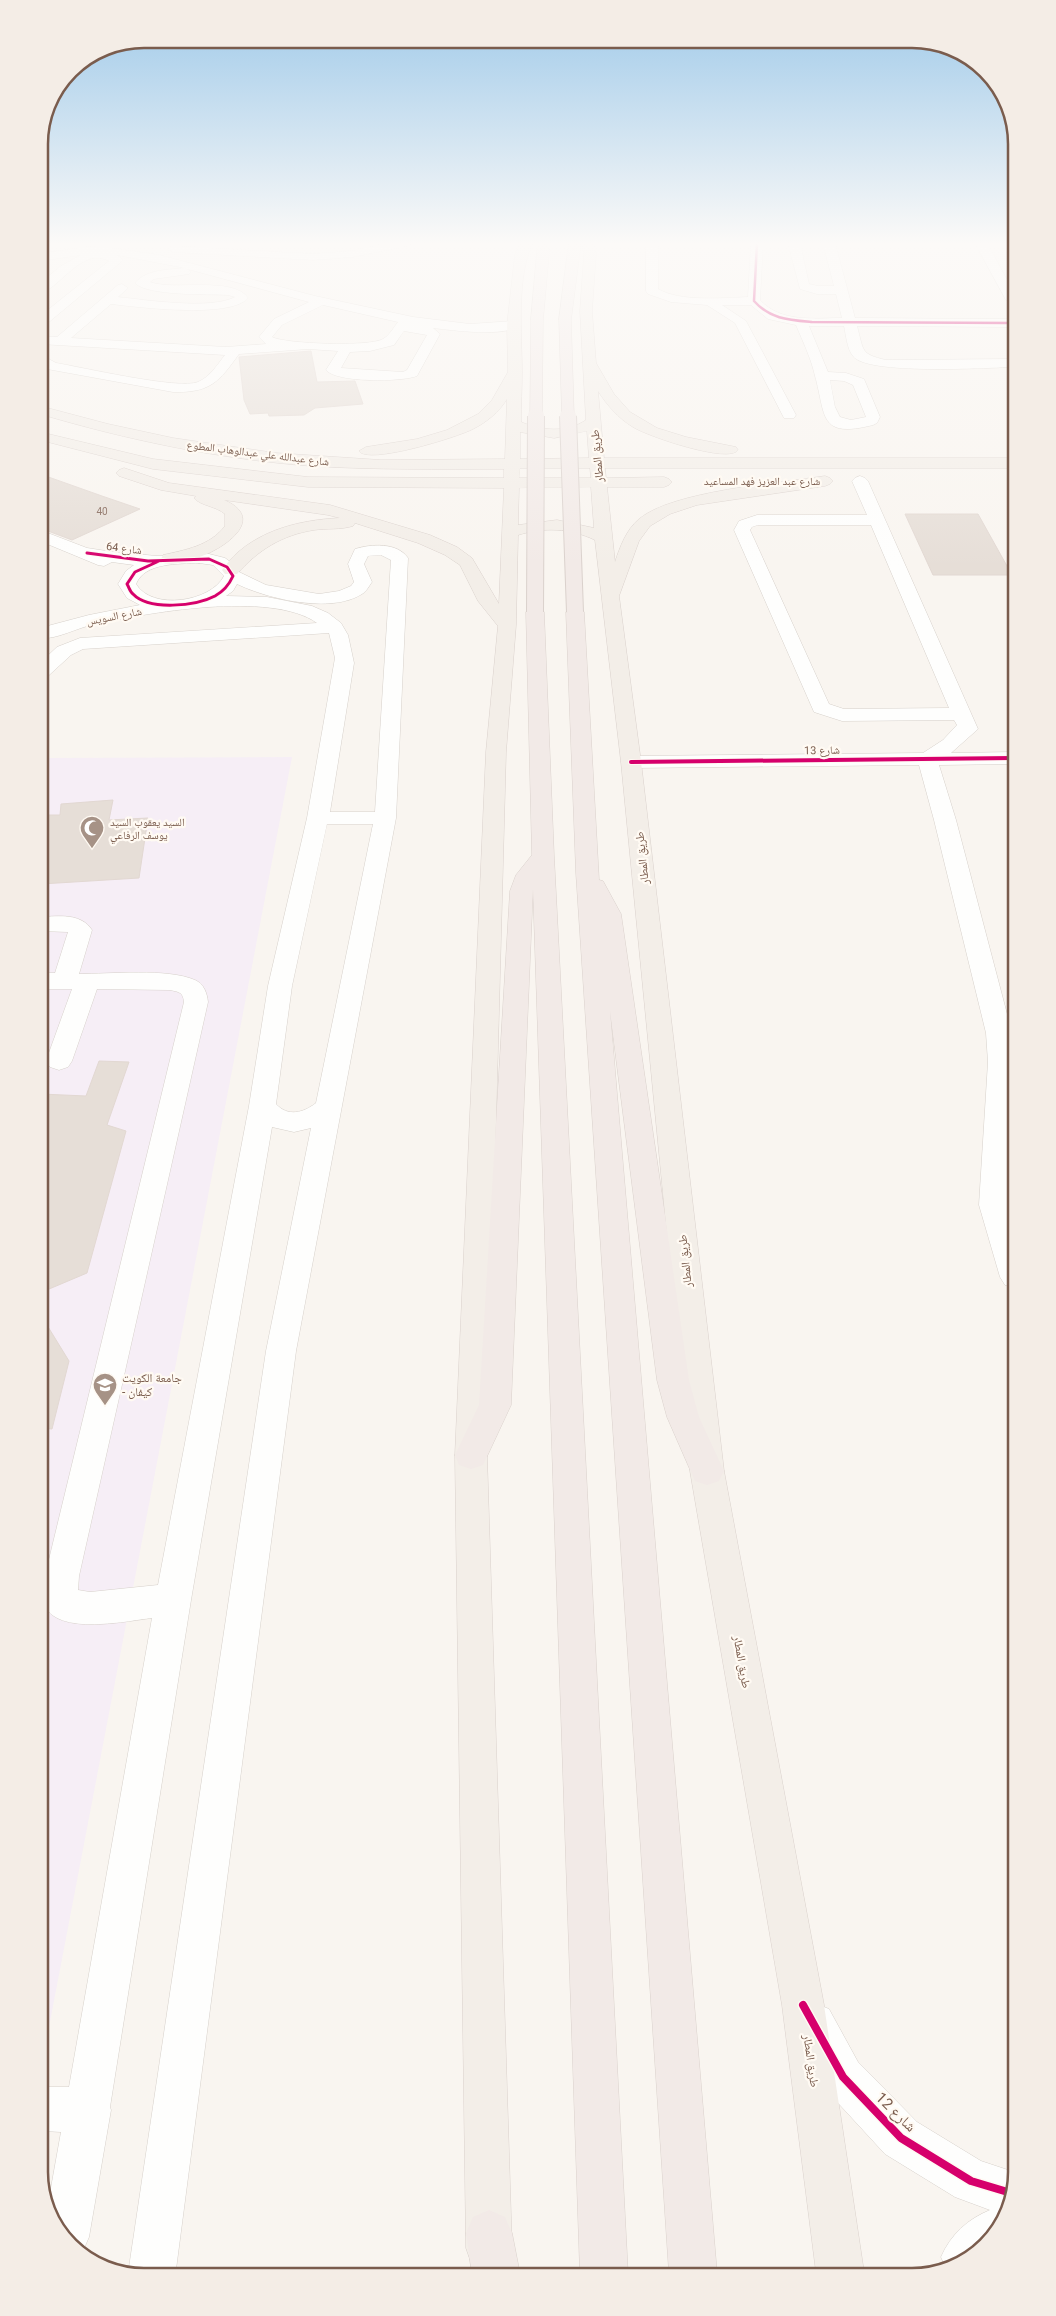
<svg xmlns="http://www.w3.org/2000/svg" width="1056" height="2316" viewBox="0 0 1056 2316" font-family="Roboto,'Noto Naskh Arabic',sans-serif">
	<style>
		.education { fill: #f6eef6 }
		.building { fill: #e6ded7; stroke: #e2d8d2 }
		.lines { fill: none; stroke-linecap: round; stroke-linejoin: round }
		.minor-casing { stroke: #d7d1cb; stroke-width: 1 }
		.major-casing { stroke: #dad1cc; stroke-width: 1 }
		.highway-casing { stroke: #dad1cc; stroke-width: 1 }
		.minor { fill: #fefefd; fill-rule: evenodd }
		.major { fill: #f3eee8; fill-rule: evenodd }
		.highway { fill: #f2eae7; fill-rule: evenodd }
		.highway-bridge-far1-casing { stroke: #dad1cc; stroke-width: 13; stroke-linecap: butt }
		.highway-bridge-casing { stroke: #dad1cc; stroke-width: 18; stroke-linecap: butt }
		.highway-bridge-far1 { stroke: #f2eae7; stroke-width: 12 }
		.highway-bridge { stroke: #f2eae7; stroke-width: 16 }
		.cycleway-far3-casing { stroke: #fffaf3; stroke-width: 4 }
		.cycleway-far2-casing { stroke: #fffaf3; stroke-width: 5 }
		.cycleway-far1-casing { stroke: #fffaf3; stroke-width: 6 }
		.cycleway-casing { stroke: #fffaf3; stroke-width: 11 }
		.cycleway-far3 { stroke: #d6006c; stroke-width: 2.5 }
		.cycleway-far2 { stroke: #d6006c; stroke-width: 3 }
		.cycleway-far1 { stroke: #d6006c; stroke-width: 4 }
		.cycleway { stroke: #d6006c; stroke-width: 8 }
		.labels { text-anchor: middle; stroke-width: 4.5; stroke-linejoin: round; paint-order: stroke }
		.number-label { font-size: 10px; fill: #977e72 }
		.far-street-label { font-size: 11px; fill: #7a5c4d; stroke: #fffaf3 }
		.far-poi-label { font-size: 11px; fill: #7a5c4d; stroke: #fffaf3; text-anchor: start }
		.street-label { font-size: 12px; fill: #7a5c4d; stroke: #fffaf3 }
		.poi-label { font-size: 12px; fill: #7a5c4d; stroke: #fffaf3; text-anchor: start }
		.near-street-label { font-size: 15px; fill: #7a5c4d; stroke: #fffaf3 }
		.rim { fill: none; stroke: #7a5c4d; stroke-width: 2.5 }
	</style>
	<rect width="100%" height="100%" fill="#f9f5f0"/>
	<path class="education" d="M292 757 44 2053 41 758Z"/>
	<path class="building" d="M311 351 317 382 355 381 363 404 315 408 304 415 269 416 268 413 250 414 244 400 239 357Z
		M40 474 102 496 140 509 72 540 40 528Z
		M905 514H978L1012 575H933Z
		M113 800 109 820 148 818 139 878 41 884V815H60L61 804Z
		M99 1061 129 1062 107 1125 126 1131 87 1273 42 1292 41 1094 86 1096Z
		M42 1317 69 1361 52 1429 42 1428Z"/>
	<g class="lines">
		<defs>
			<path id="minor" d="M389 243H413L407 246 352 257 313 260 173 252 167 249 173 246 313 254 352 251Z
				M646 243H658V289C680 302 723 298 748 297L751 243H763L760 300C781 323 814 318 842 318L836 294H817L800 289 788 243H800L809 284 818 286H834L823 243H835L855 318 1012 319V327L857 326C864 351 860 354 886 360L1012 359V367C986 368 866 375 853 356 847 349 846 335 844 326H809L828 372 846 373 864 379 880 417 877 423 873 425C818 439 826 415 815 376 811 358 803 342 796 325L768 319 751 305H722L746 321 796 415 794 418H784L735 323 707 305 671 302 648 294 646 291ZM830 380 844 381 853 385 866 417 851 420 840 417 835 407Z
				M975 243H987L1012 289V304L1006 300Z
				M87 247 111 248 159 255 315 296 413 317 470 324 513 321 519 325C508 338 450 330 433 328L440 334 417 376C402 382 337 383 326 370L338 351 308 349 239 354C219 382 210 393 173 392L47 369 40 364V354L56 363C81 367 179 390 198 382 210 377 217 365 225 355L40 344 39 336 57 337 118 285 122 284 128 288 118 297C146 300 211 310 235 297L228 295C208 294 147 296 135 283 147 269 168 270 185 268L189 270 191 272 189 274 154 279 150 282C174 291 233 276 248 298 230 319 138 307 111 304L71 338 226 347 266 344 259 337 274 319 309 302 180 267 117 255 123 260 121 262 43 327 39 328V317L109 261C82 246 61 288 39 294V284L61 266 81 255 39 261V254ZM323 305 398 322C394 327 389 336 383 339 370 347 285 344 272 337L282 325ZM404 331 427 335 407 370 403 372 341 368 350 352 370 351 394 345Z
				M860 476 865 478 868 481 978 729 951 753 1013 752V764L939 765 956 820 1012 1033 1014 1062 1007 1205 1015 1229V1288L1005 1285 1000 1277 979 1205 988 1062 986 1033 934 820 919 765 631 768 624 766 621 762 624 758 631 756 923 753 943 740 957 725 954 720 842 721 814 712 734 530 739 521 757 515H867L852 481 855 478ZM758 525H871L949 708 844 709 829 704 750 530 752 527Z
				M40 530 87 548 113 552 157 556 209 554 225 558 233 564 239 572 266 585 319 594 339 591 351 586 354 582 348 564 355 549C371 544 397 542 408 558L396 818 296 1351 175 2277H136L128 2274 266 1351 311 1128 294 1132 272 1127 191 1600 110 2107 111 2110 89 2237 82 2253 79 2255 47 2210 61 2132 44 2131V2087H69L152 1618C126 1621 49 1638 43 1599 42 1592 44 1583 45 1576L184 1002C183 992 179 992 170 990L97 989 72 1061 68 1067 59 1070 50 1067 46 1061 72 989H41V973H55L68 932 41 931V917C59 916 81 913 92 930L79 974C110 974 167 968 195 980 204 984 207 993 208 1002L79 1576 78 1590 90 1592 158 1585 249 1106 268 986 307 818 335 658 329 633 83 649 71 655 47 677 40 679V663L57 647 80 638 317 623C271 590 145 613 92 625 76 628 56 640 40 638V628L89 615 140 605 127 598 118 584 126 571 134 565 112 562 104 566 98 565 40 541ZM381 555 391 560 375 812H330L354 663 348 635 341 623 328 613 312 606 267 597 226 596 233 591 237 584C268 599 331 614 362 594 366 592 369 586 372 582L364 564 368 556ZM199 563 213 565 224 576C211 602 152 611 136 584 145 562 179 564 199 563ZM327 824H373L316 1103C303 1113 288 1117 276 1104L292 986Z
				M814 2003 829 2009 858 2062 917 2122 981 2161 1017 2173 999 2231 947 2271 941 2257C951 2234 968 2219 990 2210L955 2197 885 2154 828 2092 793 2024 799 2009Z"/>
			<path id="major" d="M521 243H533C516 275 522 336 522 372 522 388 521 405 521 422 542 431 567 433 586 420L580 311 584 254 582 243H594L596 254 592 311 596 363 614 394 630 412 657 428 686 437 736 447 738 450C729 464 647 436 633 427 618 418 607 405 598 391L604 458H1013V468H605L606 478 664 477 669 479 672 482 669 485 664 487H607L615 562C620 547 626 530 639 519 673 491 779 483 825 476L830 478 833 481 830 484 825 486 697 505 670 514 650 526 639 541 619 596 641 762 724 1471 824 2005 864 2272H816L782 2005 690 1471 621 762 595 540C570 528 544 527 518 535L516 625 506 752 487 1455 512 2248 506 2265 489 2271 472 2265 466 2248 455 1455 486 752 498 626 478 601 460 565 445 555 418 543 355 523 353 526C340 530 327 528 314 530 282 535 258 550 237 574H225L222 570C249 532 297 520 340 518L328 515 224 500C281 524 192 570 163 563L161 559 163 555C185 550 210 546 225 526V514C216 506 201 506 194 498L196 496 161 490 119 476 116 473 119 470 124 468 169 483 330 505 430 535 457 547 472 558 499 604 504 488 308 487 153 469 40 440V432L153 459 308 477 504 478V469C440 469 375 470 311 466 219 459 128 440 40 414V406L108 424 173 438 276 453 381 460 505 459 507 399C499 412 487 422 473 429 458 437 368 465 359 451L366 447 417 439 447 430 478 414 492 400 508 372 507 325 515 254ZM587 431 589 458 520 459V432L554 438ZM520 468H590L591 478H519ZM591 487 594 528 557 520 518 525 519 488Z"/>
			<path id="highway" d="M538 243H550L543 320 537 324 531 320Z
				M569 243H581L571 320 565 324 559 320Z
				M535 607 541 608 544 612 554 856 628 2274H580L533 889 511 1405 483 1465 471 1469 459 1465 455 1455 479 1405 510 891 516 875 532 855 526 612 529 608Z
				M575 607 581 608 584 612 599 880 603 881 621 914 689 1380 699 1417 724 1471 719 1481 707 1485 695 1481 667 1417 657 1380 610 1011 717 2273H669L576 873 566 612 569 608Z
				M489 2210 505 2217 512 2233 520 2274 472 2275 466 2233 473 2217Z"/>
		</defs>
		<use href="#minor" class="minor-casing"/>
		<use href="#major" class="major-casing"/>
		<use href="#highway" class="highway-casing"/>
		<use href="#minor" class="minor"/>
		<use href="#major" class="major"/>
		<use href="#highway" class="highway"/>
		<defs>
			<path id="highway-bridge-far1" d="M565 320 568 417
				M536 417 537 320"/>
			<path id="highway-bridge" d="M568 416 575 612
				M535 612 536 416"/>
		</defs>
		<use href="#highway-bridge-far1" class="highway-bridge-far1-casing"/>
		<use href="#highway-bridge" class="highway-bridge-casing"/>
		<use href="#highway-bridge-far1" class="highway-bridge-far1"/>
		<use href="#highway-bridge" class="highway-bridge"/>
		<defs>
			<path id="cycleway-far3" d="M757 243 754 301C770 319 789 320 812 322L1012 323"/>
			<path id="cycleway-far2" d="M87 553 148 561 209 559 227 567 233 576C229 585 224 591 215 596 196 606 149 611 133 594 130 592 129 587 127 584L135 572 159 561"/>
			<path id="cycleway-far1" d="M631 762 1013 758"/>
			<path id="cycleway" d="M803 2005 843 2077 901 2138 971 2181 1011 2193"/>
		</defs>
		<use href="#cycleway-far3" class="cycleway-far3-casing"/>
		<use href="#cycleway-far2" class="cycleway-far2-casing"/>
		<use href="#cycleway-far1" class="cycleway-far1-casing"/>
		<use href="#cycleway" class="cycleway-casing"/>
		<use href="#cycleway-far3" class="cycleway-far3"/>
		<use href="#cycleway-far2" class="cycleway-far2"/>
		<use href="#cycleway-far1" class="cycleway-far1"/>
		<use href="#cycleway" class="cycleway"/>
	</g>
	<linearGradient id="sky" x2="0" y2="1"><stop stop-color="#9ec9e9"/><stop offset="0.43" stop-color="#fcfaf8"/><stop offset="1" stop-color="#fcfaf8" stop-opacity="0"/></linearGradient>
	<rect width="1056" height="567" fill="url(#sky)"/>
	<defs>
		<symbol id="mosque-pin" viewBox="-11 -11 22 30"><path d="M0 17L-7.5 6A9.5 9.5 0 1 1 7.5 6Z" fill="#a69286" stroke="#fffaf3"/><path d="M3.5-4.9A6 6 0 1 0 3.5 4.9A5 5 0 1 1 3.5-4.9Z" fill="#fff"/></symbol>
		<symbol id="university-pin" viewBox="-11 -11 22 30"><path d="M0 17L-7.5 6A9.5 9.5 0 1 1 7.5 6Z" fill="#a69286" stroke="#fffaf3"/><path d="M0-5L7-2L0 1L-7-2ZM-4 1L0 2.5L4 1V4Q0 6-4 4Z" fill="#fff"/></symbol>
	</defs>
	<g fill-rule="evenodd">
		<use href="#mosque-pin" x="78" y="814" width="28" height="38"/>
		<use href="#university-pin" x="91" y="1371" width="28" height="38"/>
	</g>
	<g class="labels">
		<g class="number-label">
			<text x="102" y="515">40</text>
		</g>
		<g class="far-street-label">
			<text transform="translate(258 453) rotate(7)" y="4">شارع عبدالله علي عبدالوهاب المطوع</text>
			<text x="762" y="485">شارع عبد العزيز فهد المساعيد</text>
			<text transform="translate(124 548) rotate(7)" y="4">شارع 64</text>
			<text transform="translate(114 616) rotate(-11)" y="4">شارع السويس</text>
			<text transform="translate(822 750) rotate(-1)" y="4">شارع 13</text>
		</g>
		<g class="far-poi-label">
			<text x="110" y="826">السيد يعقوب السيد<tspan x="110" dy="13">يوسف الرفاعي</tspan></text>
		</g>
		<g class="street-label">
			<text transform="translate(597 456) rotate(-95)" y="4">طريق المطار</text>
			<text transform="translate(642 858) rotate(-96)" y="4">طريق المطار</text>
			<text transform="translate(685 1261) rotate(-96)" y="4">طريق المطار</text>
			<text transform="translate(742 1662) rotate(80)" y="4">طريق المطار</text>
			<text transform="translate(811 2061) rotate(82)" y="4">طريق المطار</text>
		</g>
		<g class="poi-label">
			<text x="122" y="1382">جامعة الكويت<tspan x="122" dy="14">- كيفان</tspan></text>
		</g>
		<g class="near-street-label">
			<text transform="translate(896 2112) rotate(44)" y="5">شارع 12</text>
		</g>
	</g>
	<path d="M0 0H1056V2316H0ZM144 48H912A96 96 0 0 1 1008 144V2172A96 96 0 0 1 912 2268H144A96 96 0 0 1 48 2172V144A96 96 0 0 1 144 48Z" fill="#f4ede6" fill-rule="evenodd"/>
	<path class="rim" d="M144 48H912A96 96 0 0 1 1008 144V2172A96 96 0 0 1 912 2268H144A96 96 0 0 1 48 2172V144A96 96 0 0 1 144 48Z"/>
</svg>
